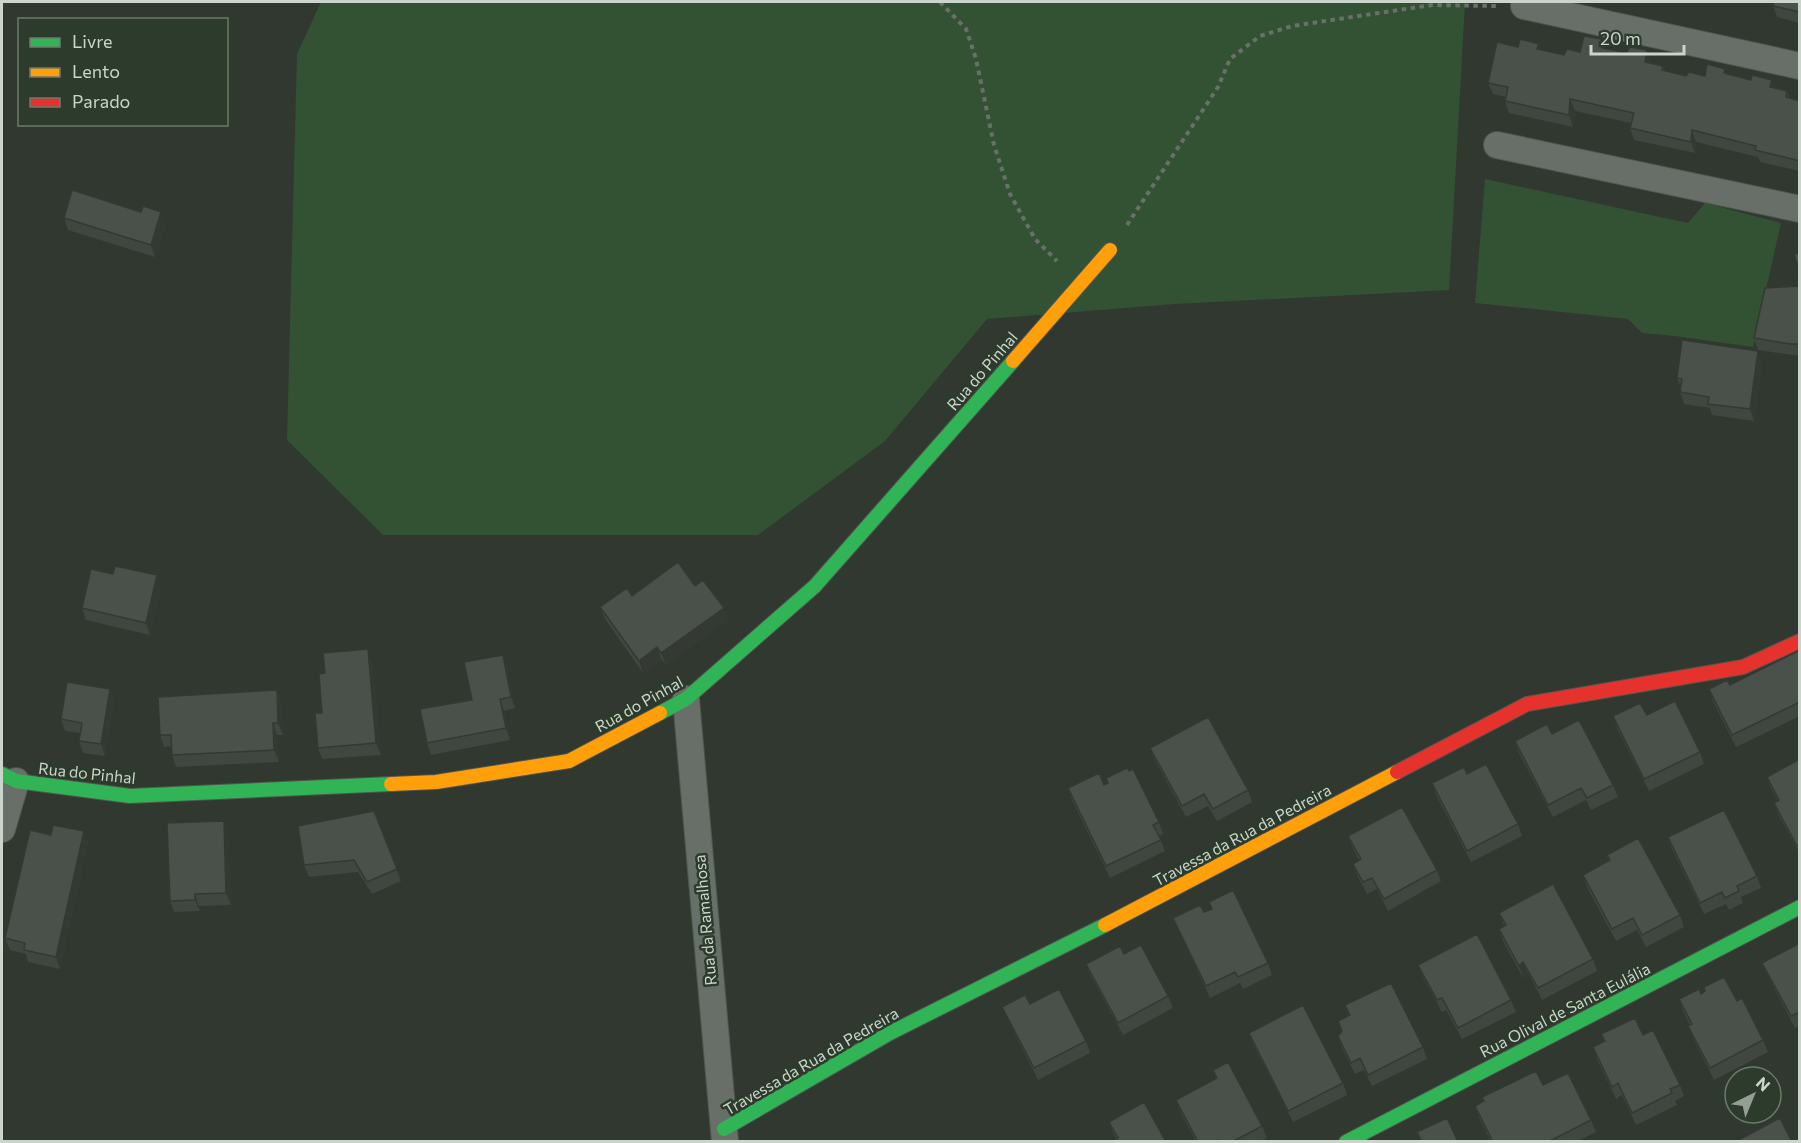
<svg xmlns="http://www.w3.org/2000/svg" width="1801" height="1143" viewBox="0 0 1801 1143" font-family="Commissioner,sans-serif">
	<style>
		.green { fill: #335234 }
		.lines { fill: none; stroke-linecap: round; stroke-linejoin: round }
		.street-casing { stroke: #4f564f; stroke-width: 28 }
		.fast-casing { stroke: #4f564f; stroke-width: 16 }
		.slow-casing { stroke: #4f564f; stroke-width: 16 }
		.jam-casing { stroke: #4f564f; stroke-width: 16 }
		.path { stroke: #696f69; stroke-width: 4; stroke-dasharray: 4.5 4.5; stroke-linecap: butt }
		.street { stroke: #686f68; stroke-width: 26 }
		.fast { stroke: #30b455; stroke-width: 14 }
		.slow { stroke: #ff9f0a; stroke-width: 14 }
		.jam { stroke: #e5322d; stroke-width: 14 }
		.wall { fill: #404640 }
		.shaded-wall { fill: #343934 }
		.building { fill: #4a514a; stroke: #343934; stroke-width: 1.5 }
		.labels { text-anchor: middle; stroke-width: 5; stroke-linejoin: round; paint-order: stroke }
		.street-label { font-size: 16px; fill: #cbd5cb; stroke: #2c3b2c }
	</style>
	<rect width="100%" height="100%" fill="#303830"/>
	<path class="green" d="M321 2H1465L1449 290 1175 304 987 319 885 441 758 535H383L287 440 297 54Z
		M1485 179 1688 223 1705 203 1781 223 1753 347 1675 336 1642 333 1628 319 1475 303Z"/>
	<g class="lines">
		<defs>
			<path id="street" d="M1524 6 1800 66
				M1497 145 1800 209
				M686 699 725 1142
				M2 829 16 781"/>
			<path id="fast" d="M660 713 686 699 815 586 1013 361
				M2 774 16 781 130 796 391 784
				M724 1129 890 1033 1105 925
				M1346 1142 1800 907"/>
			<path id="slow" d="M1013 361 1110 250
				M391 784 436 782 569 761 660 713
				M1105 925 1397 772"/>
			<path id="jam" d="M1397 772 1527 704 1743 667 1800 641"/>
		</defs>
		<use href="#street" class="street-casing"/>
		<use href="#fast" class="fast-casing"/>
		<use href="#slow" class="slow-casing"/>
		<use href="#jam" class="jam-casing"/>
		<path class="path" d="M940 2 966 29 976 59 994 145 1010 194 1035 239 1057 261
			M1127 225 1218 87 1230 59 1260 36 1292 26 1432 5 1496 6"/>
		<use href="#street" class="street"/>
		<use href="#fast" class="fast"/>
		<use href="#slow" class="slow"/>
		<use href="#jam" class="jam"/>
	</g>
	<path class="wall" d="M1800 2V23L1777 17 1773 6Z
		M1601 39 1605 48 1626 53 1647 50 1651 63 1663 66 1665 71 1686 76H1705L1727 74 1751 80H1772L1775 88 1787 91 1789 98 1800 101V171L1760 162 1758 157 1696 142 1695 153 1634 140 1630 128 1631 123 1575 111 1573 127 1509 113 1505 101 1506 97 1493 94 1488 83 1518 47 1541 50 1564 55 1580 52Z
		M141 212 166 223 155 257 68 230 64 218Z
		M1800 286V356L1758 350 1754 338Z
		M1762 363 1754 421 1712 415 1710 408 1684 404 1680 392 1681 388 1677 378Z
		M113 574 161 587 150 635 86 620 82 608Z
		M695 586 728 620 666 665 661 659 643 673 605 619 600 607 632 596Z
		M1800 650V716L1736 747 1713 701 1709 689 1730 685Z
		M503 655 507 667 515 708 504 711 510 740 431 755 427 743 472 700Z
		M372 661 381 755 322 759 318 748 325 673Z
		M110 689 114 700 105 756 83 753 79 741 80 733 65 731 61 719Z
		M281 702 283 735H277L279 762 176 767 172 755V746L164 747 160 735Z
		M1647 715 1700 752 1704 764 1649 791 1617 728 1613 716Z
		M1552 734 1613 785 1618 797 1591 810 1586 800 1553 817 1519 753 1515 741Z
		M1150 748 1248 790 1252 802 1217 821 1208 806 1186 817 1155 760Z
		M1800 759V854L1778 814 1774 803 1778 801 1771 788 1767 777Z
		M1467 774 1518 824 1522 836 1471 862 1436 795 1432 783Z
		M1106 778 1159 822 1163 834 1159 836 1165 851 1110 878 1072 800 1068 788 1104 785 1107 783Z
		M374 811 401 881 372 894 358 872 309 877 304 865Z
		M224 821 228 833 231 905 199 906 200 911 174 912 170 901Z
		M84 831 88 843 60 969 28 962 26 954 10 950 5 938 51 835Z
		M1348 836 1437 870 1441 881 1388 911 1377 889 1367 894 1357 875 1353 864 1359 860 1353 848Z
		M1668 837 1757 876 1761 888 1741 897 1743 903 1729 910 1726 904 1704 914 1672 849Z
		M1607 855 1680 915 1684 927 1646 947 1637 930 1616 941 1587 887 1583 875 1609 861Z
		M1204 912 1268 963 1272 975 1243 989 1240 983 1210 998 1178 929 1173 918Z
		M1499 913 1593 959 1597 971 1542 1000 1528 973 1523 978 1503 941 1499 929 1504 926Z
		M1800 943V1026L1795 1028 1767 974 1762 963Z
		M1124 954 1168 996 1173 1008 1123 1035 1091 976 1086 964Z
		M1418 965 1511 1000 1516 1012 1462 1039 1446 1010 1442 1012 1423 977Z
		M1679 999 1737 1001 1763 1040 1768 1052 1714 1080 1693 1038 1688 1026 1690 1025 1683 1011Z
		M1030 1004 1086 1041 1090 1053 1038 1080 1007 1018 1002 1007Z
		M1345 1005 1423 1047 1427 1059 1372 1086 1364 1070 1355 1074 1342 1048 1338 1036 1342 1032 1338 1021 1349 1015Z
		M1249 1033 1343 1083 1347 1095 1293 1122 1253 1044Z
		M1601 1034 1643 1035 1680 1085 1684 1096 1675 1101 1677 1105 1636 1125 1622 1095 1616 1099 1597 1059 1593 1047 1604 1042Z
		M1213 1070 1262 1126 1267 1138 1259 1142H1196L1180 1111 1176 1100 1216 1079Z
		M1543 1085 1591 1120 1596 1132 1576 1142H1491L1479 1117 1475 1106 1484 1101 1482 1097Z
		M1109 1122 1166 1142 1116 1139Z"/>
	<path class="shaded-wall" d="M1647 50 1651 62 1649 74 1645 62Z
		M1772 80 1776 91 1770 87Z
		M1570 99 1575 111 1573 127 1569 115Z
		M1692 130 1696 142 1695 153 1691 142Z
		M161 212 166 223 155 257 151 245Z
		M1758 351 1762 363 1754 421 1750 409Z
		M157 575 161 587 150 635 146 623Z
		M724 608 728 620 666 665 661 653Z
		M657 647 661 659 643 673 639 661Z
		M368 649 372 661 381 755 376 743Z
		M503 655 507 667 515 708 511 697Z
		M110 689 114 700 105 756 101 744Z
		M277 690 281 702 283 735 278 723Z
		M500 699 504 711 510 740 506 728Z
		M273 723 277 735 279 762 274 750Z
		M224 821 228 833 231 905 226 893Z
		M84 831 88 843 60 969 56 957Z
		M195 894 199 906 200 911 195 900Z
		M1523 962 1528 973 1523 978 1519 966Z"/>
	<path class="building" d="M1774 2H1800V12L1773 6Z
		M1584 36 1601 39 1602 48 1626 53 1630 47 1647 50 1645 62 1663 66 1662 70 1686 76 1689 72 1705 76 1707 64 1725 69 1724 73 1751 80 1752 75 1772 80 1770 87 1787 91 1786 97 1800 101V161L1755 150 1756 146 1692 130 1691 142 1630 128 1634 113 1570 99 1569 115 1505 101 1508 87 1488 83 1497 42 1518 47 1520 39 1539 44 1537 49 1564 55 1567 49 1580 52Z
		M72 190 141 212 143 206 161 212 151 245 64 218Z
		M1800 253V272L1794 254Z
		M1800 286V344H1791L1754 338 1765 288Z
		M1682 340 1758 351 1750 409 1708 404 1709 397 1680 392 1682 379 1677 378Z
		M678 562 695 586 703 580 724 608 661 653 657 647 639 661 600 607 627 588 632 596Z
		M115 566 157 575 146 623 82 608 91 569 113 574Z
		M368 649 376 743 318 748 315 713H322L319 674 325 673 323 653Z
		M1800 650V702L1732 735 1709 689 1727 680 1730 685Z
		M503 655 511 697 500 699 506 728 427 743 420 709 472 700 464 662Z
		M67 682 110 689 101 744 79 741 82 723 61 719Z
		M277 690 278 723H273L274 750 172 755 171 735H160L158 697Z
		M1675 701 1700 752 1644 779 1613 716 1640 703 1647 715Z
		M1208 717 1248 790 1213 809 1204 794 1182 806 1150 748Z
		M1579 720 1613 785 1587 798 1581 788 1548 805 1515 741 1547 724 1552 734Z
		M1800 759V845L1797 846 1774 803 1779 800 1767 777Z
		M1486 764 1518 824 1467 851 1432 783 1464 767 1467 774Z
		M1127 768 1129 771 1133 769 1159 822 1153 825 1161 840 1106 866 1068 788 1099 773 1104 785 1108 783 1106 778Z
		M1402 807 1437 870 1384 899 1372 878 1363 882 1353 864 1361 859 1348 836Z
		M1724 810 1757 876 1737 886 1739 891 1725 898 1722 892 1700 903 1668 837Z
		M374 811 397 869 367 882 354 860 304 865 298 826Z
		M224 821 226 893 195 894V900L170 901 167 823Z
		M53 825 84 831 56 957 24 950 25 943 5 938 30 830 51 835Z
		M1638 838 1680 915 1642 935 1633 918 1612 929 1583 875 1610 860 1607 855Z
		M1553 884 1593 959 1538 988 1523 962 1519 966 1499 929 1506 925 1499 913Z
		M1233 890 1268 963 1238 977 1235 972 1206 986 1173 918 1200 905 1204 912 1212 909 1209 902Z
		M1477 934 1511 1000 1458 1028 1442 998 1437 1000 1418 965Z
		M1800 943V1012L1791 1016 1762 963Z
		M1141 945 1168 996 1118 1023 1086 964 1120 946 1124 954Z
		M1724 977 1737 1001 1742 998 1763 1040 1710 1068 1688 1026 1692 1024 1679 999 1699 989 1701 994 1705 991 1704 987Z
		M1391 983 1423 1047 1368 1075 1360 1058 1351 1063 1338 1036 1342 1031 1338 1021 1350 1015 1345 1005Z
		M1059 989 1086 1041 1034 1068 1002 1007 1025 995 1030 1004Z
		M1303 1005 1343 1083 1288 1111 1249 1033Z
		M1635 1018 1643 1035 1653 1030 1680 1085 1670 1089 1672 1093 1632 1113 1618 1083 1612 1087 1593 1047 1605 1041 1601 1034Z
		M1228 1062 1262 1126 1232 1142H1219L1218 1140 1216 1142H1198L1176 1100 1217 1078 1213 1070Z
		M1536 1071 1543 1085 1568 1073 1591 1120 1548 1142H1493L1475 1106 1484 1101 1482 1097Z
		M1144 1102 1166 1142H1111L1118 1138 1109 1122Z
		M1447 1118 1458 1142H1422L1417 1132Z
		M1780 1118 1792 1142H1735Z"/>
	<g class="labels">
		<g class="street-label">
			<text transform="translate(982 371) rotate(-49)" y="6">Rua do Pinhal</text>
			<text transform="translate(639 704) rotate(-29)" y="6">Rua do Pinhal</text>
			<text transform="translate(87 773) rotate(6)" y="6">Rua do Pinhal</text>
			<text transform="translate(1242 835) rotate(-28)" y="6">Travessa da Rua da Pedreira</text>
			<text transform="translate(705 920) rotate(-95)" y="6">Rua da Ramalhosa</text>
			<text transform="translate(1565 1010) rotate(-27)" y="6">Rua Olival de Santa Eulália</text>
			<text transform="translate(811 1061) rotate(-30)" y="6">Travessa da Rua da Pedreira</text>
		</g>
	</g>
	<rect width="1801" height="1143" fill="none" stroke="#cbd5cb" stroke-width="6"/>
	<rect x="18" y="18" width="210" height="108" fill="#2c3b2c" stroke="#6c796c" stroke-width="1.5"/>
	<rect x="30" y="38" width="30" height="9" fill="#30b455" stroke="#6c796c" stroke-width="1.5"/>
	<text x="72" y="48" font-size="18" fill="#cbd5cb">Livre</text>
	<rect x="30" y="68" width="30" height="9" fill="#ff9f0a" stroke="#6c796c" stroke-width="1.5"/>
	<text x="72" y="78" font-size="18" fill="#cbd5cb">Lento</text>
	<rect x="30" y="98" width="30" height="9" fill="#e5322d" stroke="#6c796c" stroke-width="1.5"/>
	<text x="72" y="108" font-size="18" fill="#cbd5cb">Parado</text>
	<g transform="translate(1753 1095) rotate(43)"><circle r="28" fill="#2c3b2c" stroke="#6c796c" stroke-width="1.5"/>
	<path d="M0-4.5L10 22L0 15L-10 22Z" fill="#959e95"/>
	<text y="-9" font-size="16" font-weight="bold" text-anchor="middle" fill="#cbd5cb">N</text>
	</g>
	<path d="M1591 45v9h93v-9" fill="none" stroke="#cbd5cb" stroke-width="3"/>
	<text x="1600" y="45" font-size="18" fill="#cbd5cb" stroke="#2c3b2c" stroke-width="4.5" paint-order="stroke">20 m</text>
</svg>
